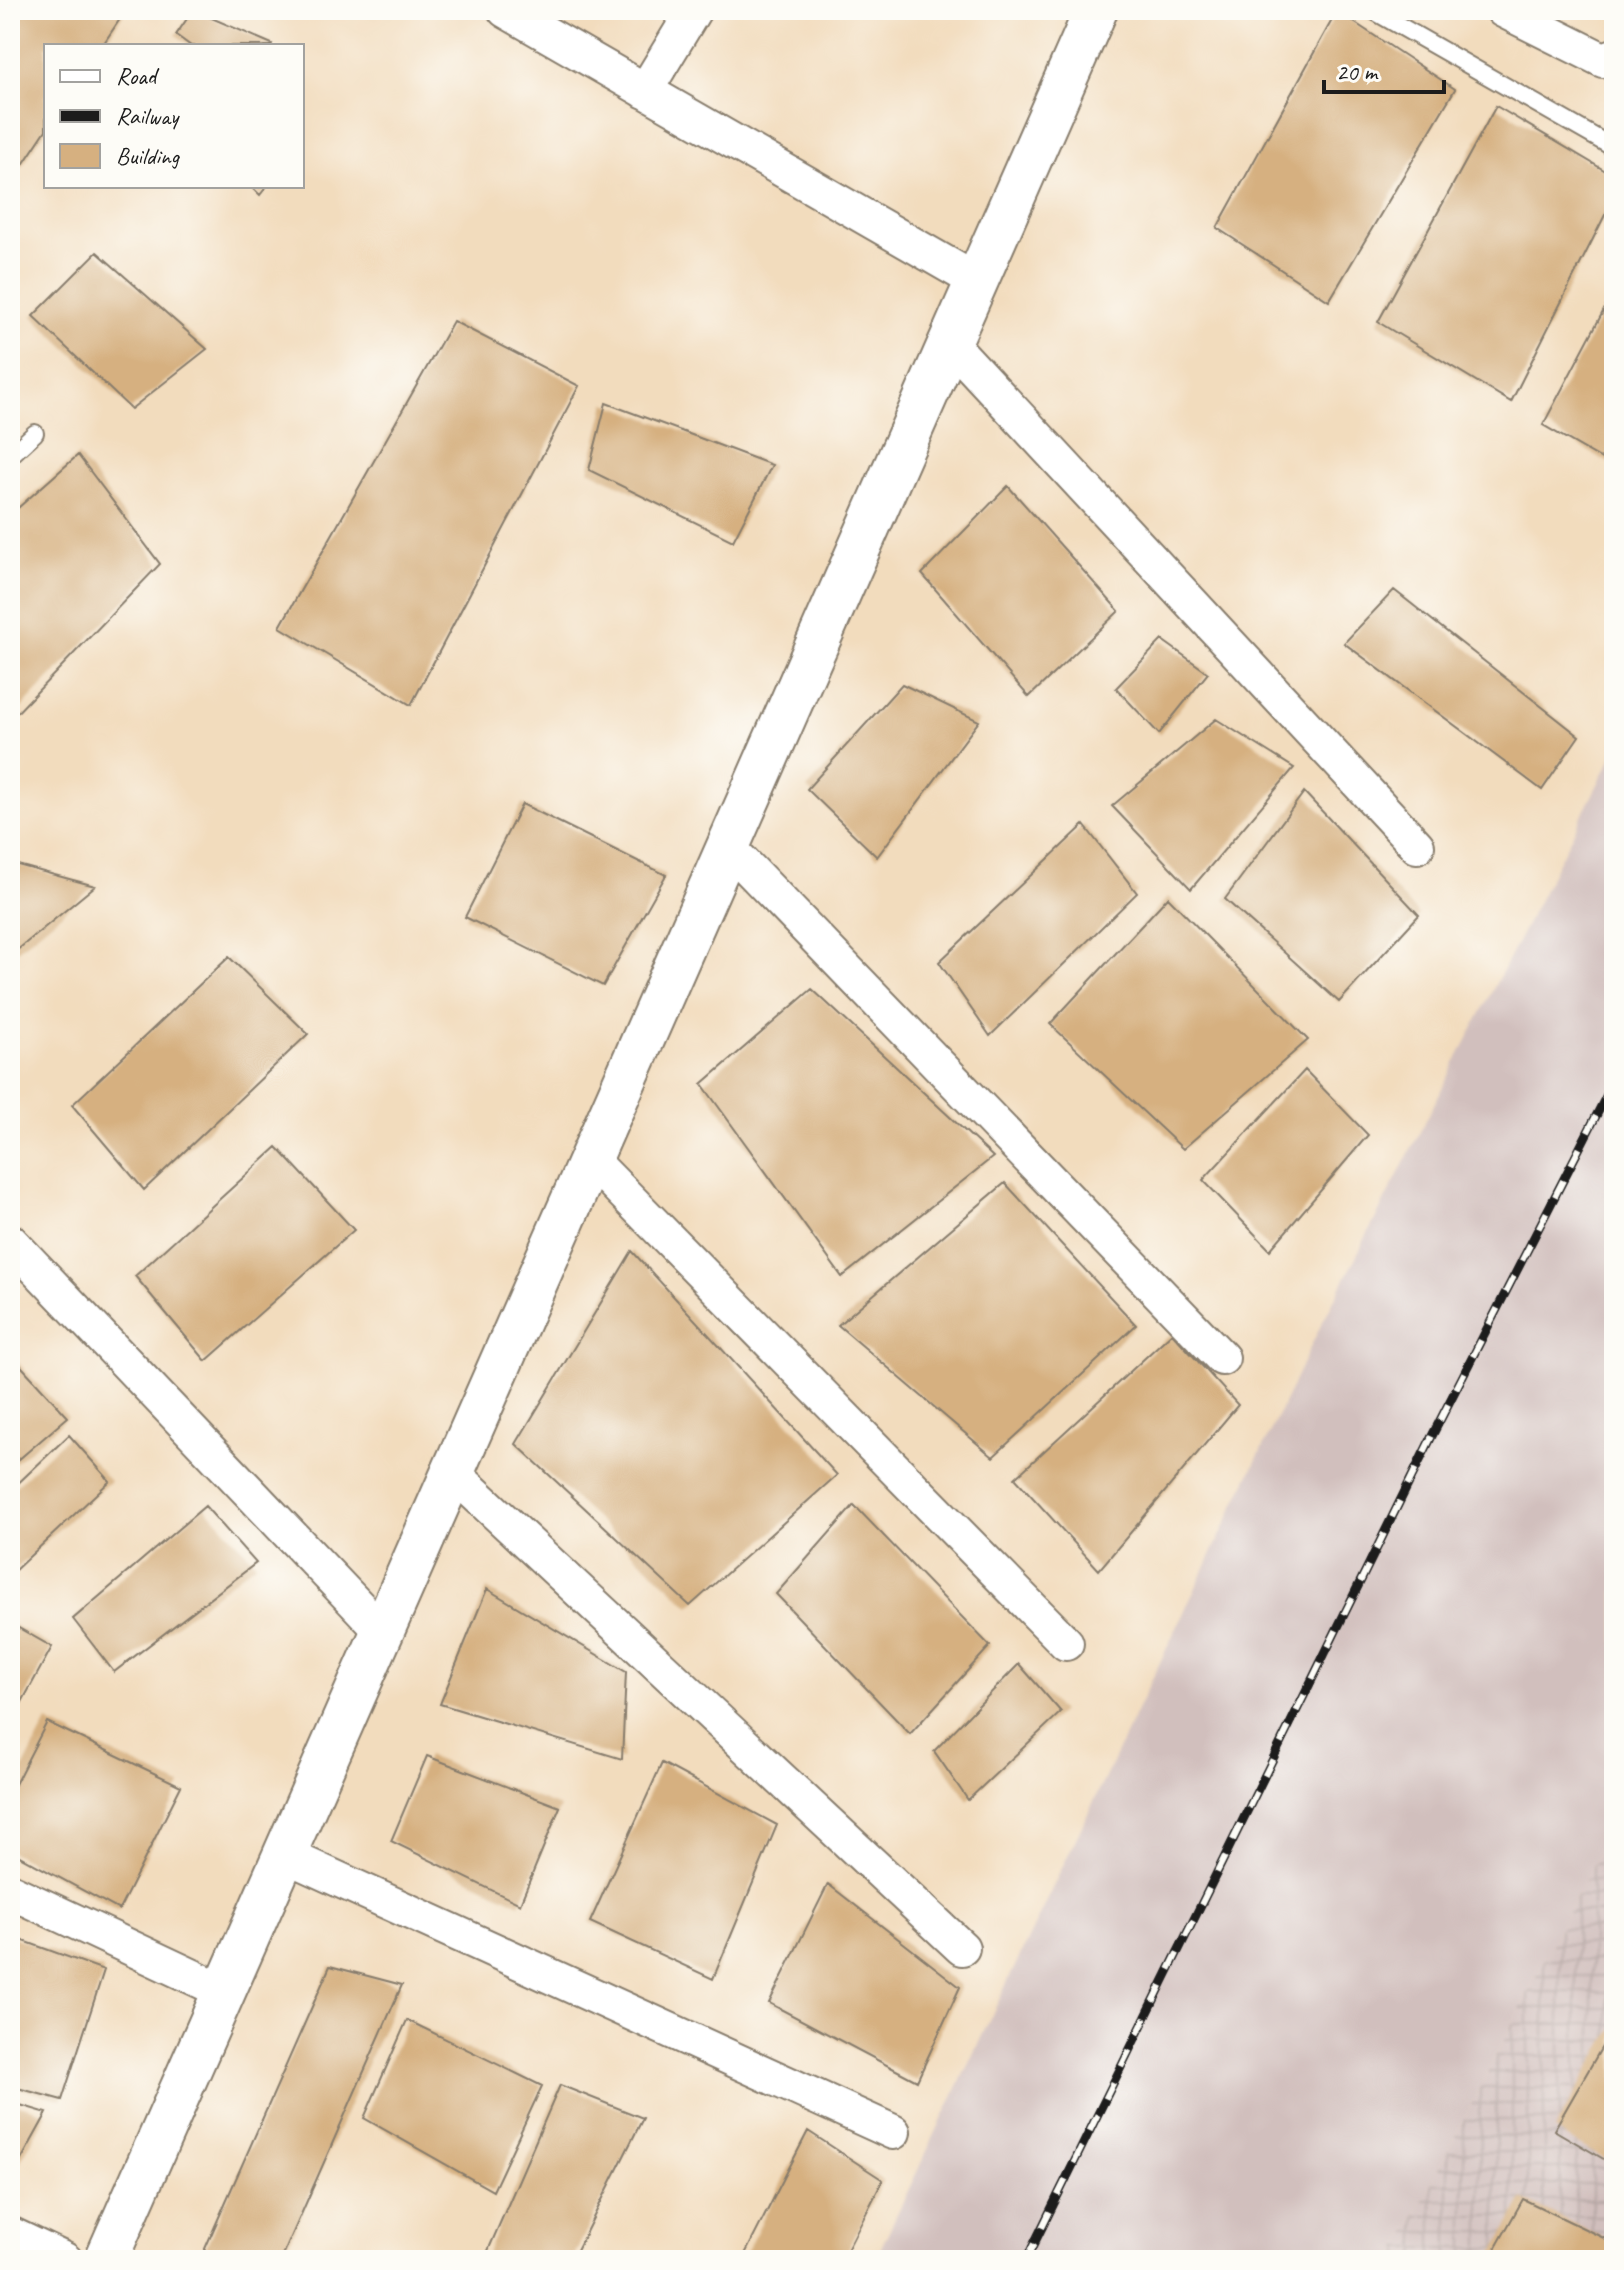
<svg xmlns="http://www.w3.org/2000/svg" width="1624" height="2270" viewBox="0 0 1624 2270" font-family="Caveat,sans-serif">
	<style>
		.industrial { fill: url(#industrial-grid) }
		.railway { fill: #d1bfbd }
		.building { fill: #d6b080 }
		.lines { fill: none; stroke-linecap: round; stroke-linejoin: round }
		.service-casing { stroke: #877c6c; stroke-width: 20 }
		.minor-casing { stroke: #877c6c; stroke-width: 38 }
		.tertiary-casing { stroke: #877c6c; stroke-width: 46 }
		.service { stroke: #fff; stroke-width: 16 }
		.minor { stroke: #fff; stroke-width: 34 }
		.tertiary { stroke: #fff; stroke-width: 42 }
		.rail-casing { stroke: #1c1c1c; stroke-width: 9 }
		.rail { stroke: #fdfcf7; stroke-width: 6; stroke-dasharray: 18; stroke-linecap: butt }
	</style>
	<defs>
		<pattern id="industrial-grid" width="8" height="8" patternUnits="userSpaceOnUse" patternTransform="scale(2)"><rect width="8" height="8" fill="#d1bfbd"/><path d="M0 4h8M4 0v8" fill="none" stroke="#b3a4a2"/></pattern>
	</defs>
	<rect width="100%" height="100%" fill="#fdfcf7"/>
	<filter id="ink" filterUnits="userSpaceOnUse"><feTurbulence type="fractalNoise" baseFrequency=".0125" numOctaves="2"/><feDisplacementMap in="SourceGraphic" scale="16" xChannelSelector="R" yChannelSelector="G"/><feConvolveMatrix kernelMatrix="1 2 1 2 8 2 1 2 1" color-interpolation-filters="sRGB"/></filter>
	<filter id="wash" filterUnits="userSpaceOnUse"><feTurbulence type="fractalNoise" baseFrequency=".006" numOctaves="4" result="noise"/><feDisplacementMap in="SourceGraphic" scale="32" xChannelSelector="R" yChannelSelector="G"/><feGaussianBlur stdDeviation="1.8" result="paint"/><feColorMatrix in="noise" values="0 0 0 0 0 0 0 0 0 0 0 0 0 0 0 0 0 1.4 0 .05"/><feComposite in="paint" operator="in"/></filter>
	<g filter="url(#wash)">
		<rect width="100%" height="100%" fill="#f2dcbd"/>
		<path class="industrial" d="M1614 1821V2260H1393Z"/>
		<path class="railway" d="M1614 753V1821L1393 2260H875L1319 1329Z"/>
		<g id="blocks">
			<path class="building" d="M10 10H126L102 46H46V130L10 184Z
				M193 10 272 44 271 46H191L176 35Z
				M1337 11 1455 89 1329 301 1217 228Z
				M1496 106 1614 176V197L1511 402 1378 322Z
				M251 186H267L260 195Z
				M97 252 207 349 131 409 33 316Z
				M1614 291V466L1543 425Z
				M453 321 579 386 411 705 280 627Z
				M606 403 772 465 733 541 589 470Z
				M78 455 160 564 10 720V515Z
				M1008 486 1119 611 1029 697 922 574Z
				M1394 590 1579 736 1542 790 1344 643Z
				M1162 640 1208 673 1159 734 1116 688Z
				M902 684 979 721 877 857 807 789Z
				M1216 719 1294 768 1191 889 1112 806Z
				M1304 792 1419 915 1339 1002 1225 899Z
				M522 804 666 875 603 986 465 917Z
				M1084 825 1137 893 990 1036 939 962Z
				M14 864 95 886 10 956V867Z
				M1168 897 1308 1040 1183 1149 1050 1024Z
				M229 957 308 1034 144 1190 72 1105Z
				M812 989 993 1157 842 1277 702 1084Z
				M1305 1070 1368 1135 1270 1250 1203 1180Z
				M277 1147 354 1230 206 1361 135 1276Z
				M1005 1183 1136 1325 993 1457 838 1325Z
				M632 1251 837 1475 690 1606 516 1444Z
				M1172 1333 1238 1405 1099 1570 1015 1478Z
				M10 1354 68 1417 10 1467Z
				M69 1435 110 1481 13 1572 10 1568V1491Z
				M854 1505 990 1646 910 1734 776 1594Z
				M205 1506 256 1563 114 1672 73 1619Z
				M487 1589 626 1672 622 1759 440 1704Z
				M10 1623 52 1647 10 1724Z
				M1019 1664 1061 1712 968 1800 934 1751Z
				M47 1722 181 1786 119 1910 10 1851V1794Z
				M427 1756 560 1807 520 1904 391 1841Z
				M662 1763 777 1825 713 1979 590 1922Z
				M828 1884 960 1987 917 2081 769 2003Z
				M10 1936 104 1970 62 2100 10 2086Z
				M330 1966 402 1985 281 2260H200Z
				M407 2020 542 2086 493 2191 364 2118Z
				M1614 2026V2165L1554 2130Z
				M560 2085 643 2118 572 2260H484Z
				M10 2102 47 2113 10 2180Z
				M808 2131 883 2180 842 2260H742Z
				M1523 2199 1614 2243V2260H1489Z"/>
		</g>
	</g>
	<g filter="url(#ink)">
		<use href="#blocks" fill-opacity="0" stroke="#877c6c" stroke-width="2"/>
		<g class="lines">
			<defs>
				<path id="service" d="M1372 10 1614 148
					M10 456 35 433"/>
				<path id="minor" d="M505 10 978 282
					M1503 10 1603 60 1614 56
					M645 91 694 10
					M951 344 1417 846
					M729 848 1222 1358
					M591 1160 1066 1643
					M10 1241 383 1632
					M453 1473 962 1948
					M285 1855 893 2132
					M10 1891 225 1992
					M10 2234 65 2260"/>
				<path id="tertiary" d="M106 2260 1096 10"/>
			</defs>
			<use href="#service" class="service-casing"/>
			<use href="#minor" class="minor-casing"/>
			<use href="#tertiary" class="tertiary-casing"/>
			<use href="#service" class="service"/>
			<use href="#minor" class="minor"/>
			<use href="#tertiary" class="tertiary"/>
			<defs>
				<path id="rail" d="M1026 2260 1432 1436 1614 1081"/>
			</defs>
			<use href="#rail" class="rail-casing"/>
			<use href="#rail" class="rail"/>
		</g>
	</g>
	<rect width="1624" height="2270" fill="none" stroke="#fdfcf7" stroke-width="40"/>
	<rect x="44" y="44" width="260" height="144" fill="#fdfcf7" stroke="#a3a29f" stroke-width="2"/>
	<rect x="60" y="70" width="40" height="12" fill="#ffffff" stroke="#a3a29f" stroke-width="2"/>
	<text x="116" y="84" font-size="24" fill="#1c1c1c">Road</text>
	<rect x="60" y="110" width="40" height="12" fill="#1c1c1c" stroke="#a3a29f" stroke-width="2"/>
	<text x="116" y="124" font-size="24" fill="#1c1c1c">Railway</text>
	<rect x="60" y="144" width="40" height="24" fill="#d6b080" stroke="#a3a29f" stroke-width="2"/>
	<text x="116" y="164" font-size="24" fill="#1c1c1c">Building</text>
	<path d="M1324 80v12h120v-12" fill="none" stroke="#1c1c1c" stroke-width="4"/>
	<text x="1336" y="80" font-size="24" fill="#1c1c1c" stroke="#fdfcf7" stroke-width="6" paint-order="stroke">20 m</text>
</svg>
